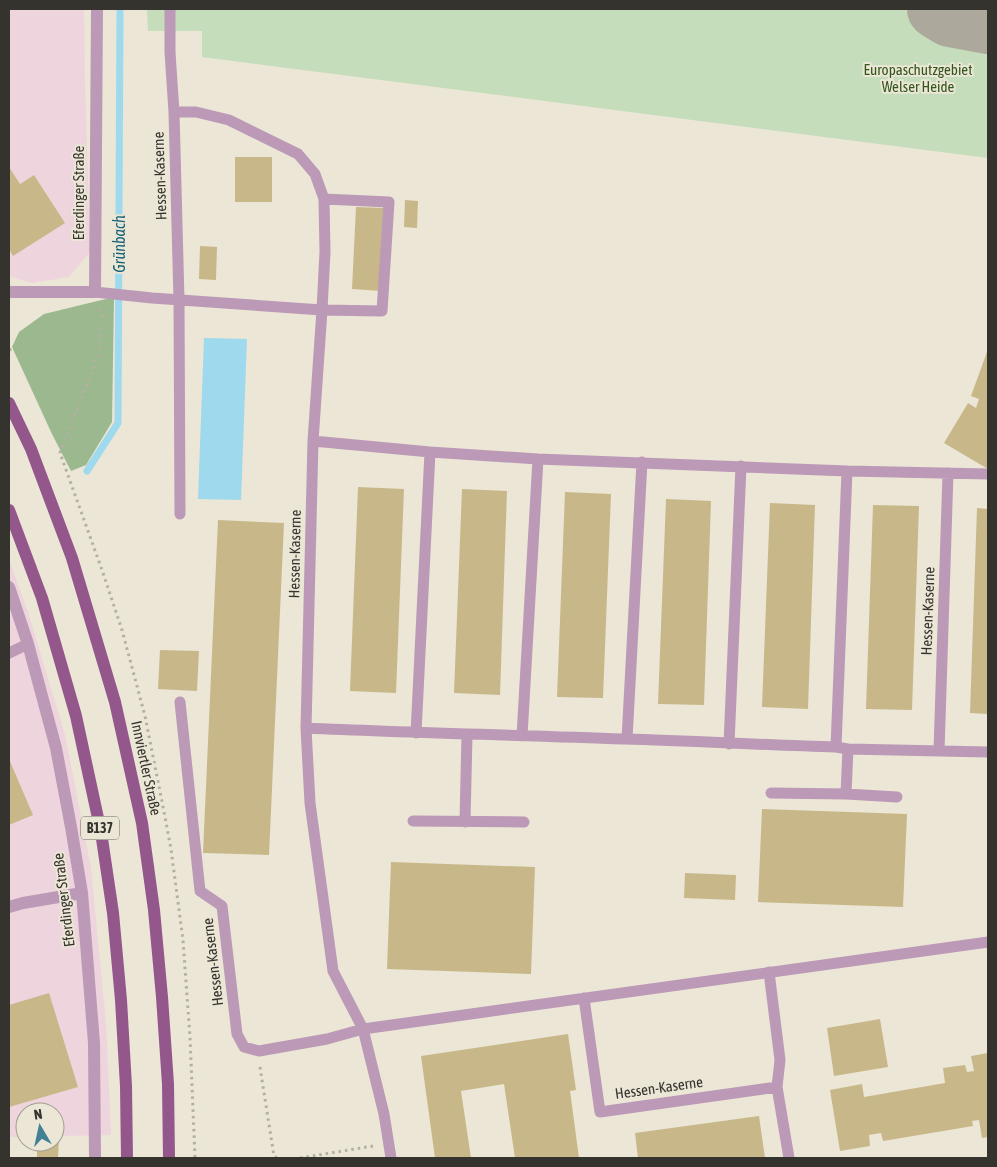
<svg xmlns="http://www.w3.org/2000/svg" width="997" height="1167" viewBox="0 0 997 1167" font-family="'Asap Condensed',sans-serif">
	<style>
		.commercial { fill: #edd4dd }
		.green { fill: #c5ddba }
		.forest { fill: #9cb88f }
		.water { fill: #9fd9ed }
		.lines { fill: none; stroke-linecap: round; stroke-linejoin: round }
		.stream { stroke: #9fd9ed; stroke-width: 7 }
		.taxiway { stroke: #aca89c; stroke-width: 60 }
		.building { fill: #c8b889 }
		.path { stroke: #b3afa2; stroke-width: 3; stroke-dasharray: 2.5 4; stroke-linecap: butt }
		.service { stroke: #bc99b6; stroke-width: 11 }
		.minor { stroke: #bc99b6; stroke-width: 12 }
		.primary { stroke: #94578c; stroke-width: 12 }
		.labels { text-anchor: middle; stroke-width: 4; stroke-linejoin: round; paint-order: stroke }
		.shield { fill: #ebe6d6; stroke: #6c6960; stroke-width: 1 }
		.shield-label { font-size: 14px; font-weight: bold; fill: #35332d }
		.park-label { font-size: 15px; fill: #32561c; stroke: #ebe6d6 }
		.street-label { font-size: 15px; fill: #35332d; stroke: #ebe6d6 }
		.water-label { font-size: 16px; font-style: italic; fill: #156175; stroke: #ebe6d6 }
	</style>
	<rect width="100%" height="100%" fill="#ebe6d6"/>
	<path class="commercial" d="M9 9H84L85 82 90 252 69 277 32 283 9 276Z
		M9 559 28 612 65 735 91 868 106 1023 111 1135 55 1136V1112H25V1137H9Z"/>
	<path class="green" d="M147 9H988V158L202 57V31H148Z"/>
	<path class="forest" d="M114 297 112 422 86 465 71 471 52 434 12 347 19 332 44 314Z"/>
	<path class="water" d="M204 338 247 339 241 500 198 499Z"/>
	<g class="lines">
		<path class="stream" d="M87 471 118 423 120 9"/>
		<path class="taxiway" d="M937 9 950 17 988 24"/>
	</g>
	<path class="building" d="M235 157H272V202H235Z
		M9 167 20 184 34 175 65 223 13 256 9 249Z
		M405 200 418 201 417 228 404 227Z
		M356 207 385 208 381 291 352 289Z
		M200 246 217 247 216 280 199 279Z
		M988 349V469L944 443 968 403 976 408 979 399 971 396Z
		M358 487 404 489 396 693 350 691Z
		M462 489 507 491 500 695 454 693Z
		M565 492 611 494 603 698 557 697Z
		M666 499 711 501 704 705 658 704Z
		M770 503 815 505 808 709 762 707Z
		M873 505 919 506 912 710 866 709Z
		M977 508 988 509V714L970 713Z
		M218 520 284 523 269 855 203 853Z
		M160 650 199 651 197 691 158 689Z
		M9 759 33 815 9 825Z
		M762 809 907 814 903 907 758 902Z
		M391 862 535 867 531 974 387 969Z
		M685 873 736 875 735 900 684 898Z
		M49 993 78 1087 9 1107V1005Z
		M880 1019 888 1067 834 1076 827 1028Z
		M568 1034 576 1090 570 1091 579 1158H515L504 1084 461 1091 471 1158H435L421 1056Z
		M988 1053V1137L982 1138 979 1120 972 1121 973 1126 883 1141 881 1133 869 1135 870 1146 840 1151 830 1090 862 1084 864 1097 945 1083 943 1068 965 1065 967 1072 974 1071 971 1056Z
		M759 1116 765 1158H638L635 1133Z
		M55 1138H59L58 1158H37V1142H55Z"/>
	<g class="lines">
		<path class="path" d="M100 309 102 315 100 351 60 453 102 570 122 630 145 716 165 817 171 849 183 940 190 1037 195 1158
			M9 350 12 349
			M260 1067 274 1156 277 1158
			M300 1158 373 1146"/>
		<path class="service" d="M170 9V52L174 112H196L229 120 298 154 315 174 324 199 325 252 322 310 382 311 389 202 324 199
			M174 112 179 300 180 514
			M95 292 152 298 322 310 313 441 306 728 310 803 333 971 363 1029 384 1114 391 1158
			M313 441 430 452 538 459 847 471 988 474
			M9 653 28 644
			M180 702 200 891 222 906 237 1034 244 1047 259 1051 327 1039 363 1029 988 942
			M306 728C412 733 518 735 624 739 695 741 765 745 836 747L848 749 988 752
			M416 733 430 452
			M522 736 538 459
			M627 739 642 462
			M729 744 741 466
			M836 747 847 471
			M939 751 948 473
			M771 793 846 794 897 797
			M846 794 848 749
			M413 821 524 822
			M465 822 467 735
			M769 972 780 1060 777 1087 789 1158
			M584 998 600 1112 777 1087"/>
		<path class="minor" d="M9 292H95L97 9
			M9 587 28 644 56 748 71 827 82 893 94 1043 95 1158
			M9 907 23 903 82 893"/>
		<path class="primary" d="M9 403 31 449 72 558 115 702 142 823 154 910 162 997 168 1084 169 1158
			M9 510 42 598 76 716 101 832 113 913 121 1000 126 1086 127 1158"/>
	</g>
	<g class="labels">
		<rect class="shield" x="81" y="816.5" width="38" height="23" rx="4"/>
		<g class="shield-label">
			<text x="100" y="833">B137</text>
		</g>
		<g class="park-label">
			<text x="918" y="75">Europaschutzgebiet<tspan x="918" dy="17">Welser Heide</tspan></text>
		</g>
		<g class="street-label">
			<text transform="translate(160 176) rotate(-92)" y="5">Hessen-Kaserne</text>
			<text transform="translate(79 193) rotate(-90)" y="5">Eferdinger Straße</text>
			<text transform="translate(295 554) rotate(-89)" y="5">Hessen-Kaserne</text>
			<text transform="translate(928 611) rotate(-88)" y="5">Hessen-Kaserne</text>
			<text transform="translate(146 768) rotate(78)" y="5">Innviertler Straße</text>
			<text transform="translate(64 900) rotate(-97)" y="5">Eferdinger Straße</text>
			<text transform="translate(213 962) rotate(-97)" y="5">Hessen-Kaserne</text>
			<text transform="translate(659 1088) rotate(-8)" y="5">Hessen-Kaserne</text>
		</g>
		<g class="water-label">
			<text transform="translate(119 244) rotate(-90)" y="6">Grünbach</text>
		</g>
	</g>
	<rect width="997" height="1167" fill="none" stroke="#35332d" stroke-width="20"/>
	<g transform="translate(40 1127) rotate(351)"><circle r="24" fill="#ebe6d6" stroke="#a29e92"/>
	<path d="M0-4L9 19L0 12L-9 19Z" fill="#428096"/>
	<text y="-8" font-size="14" font-weight="bold" text-anchor="middle" fill="#35332d">N</text>
	</g>
</svg>
